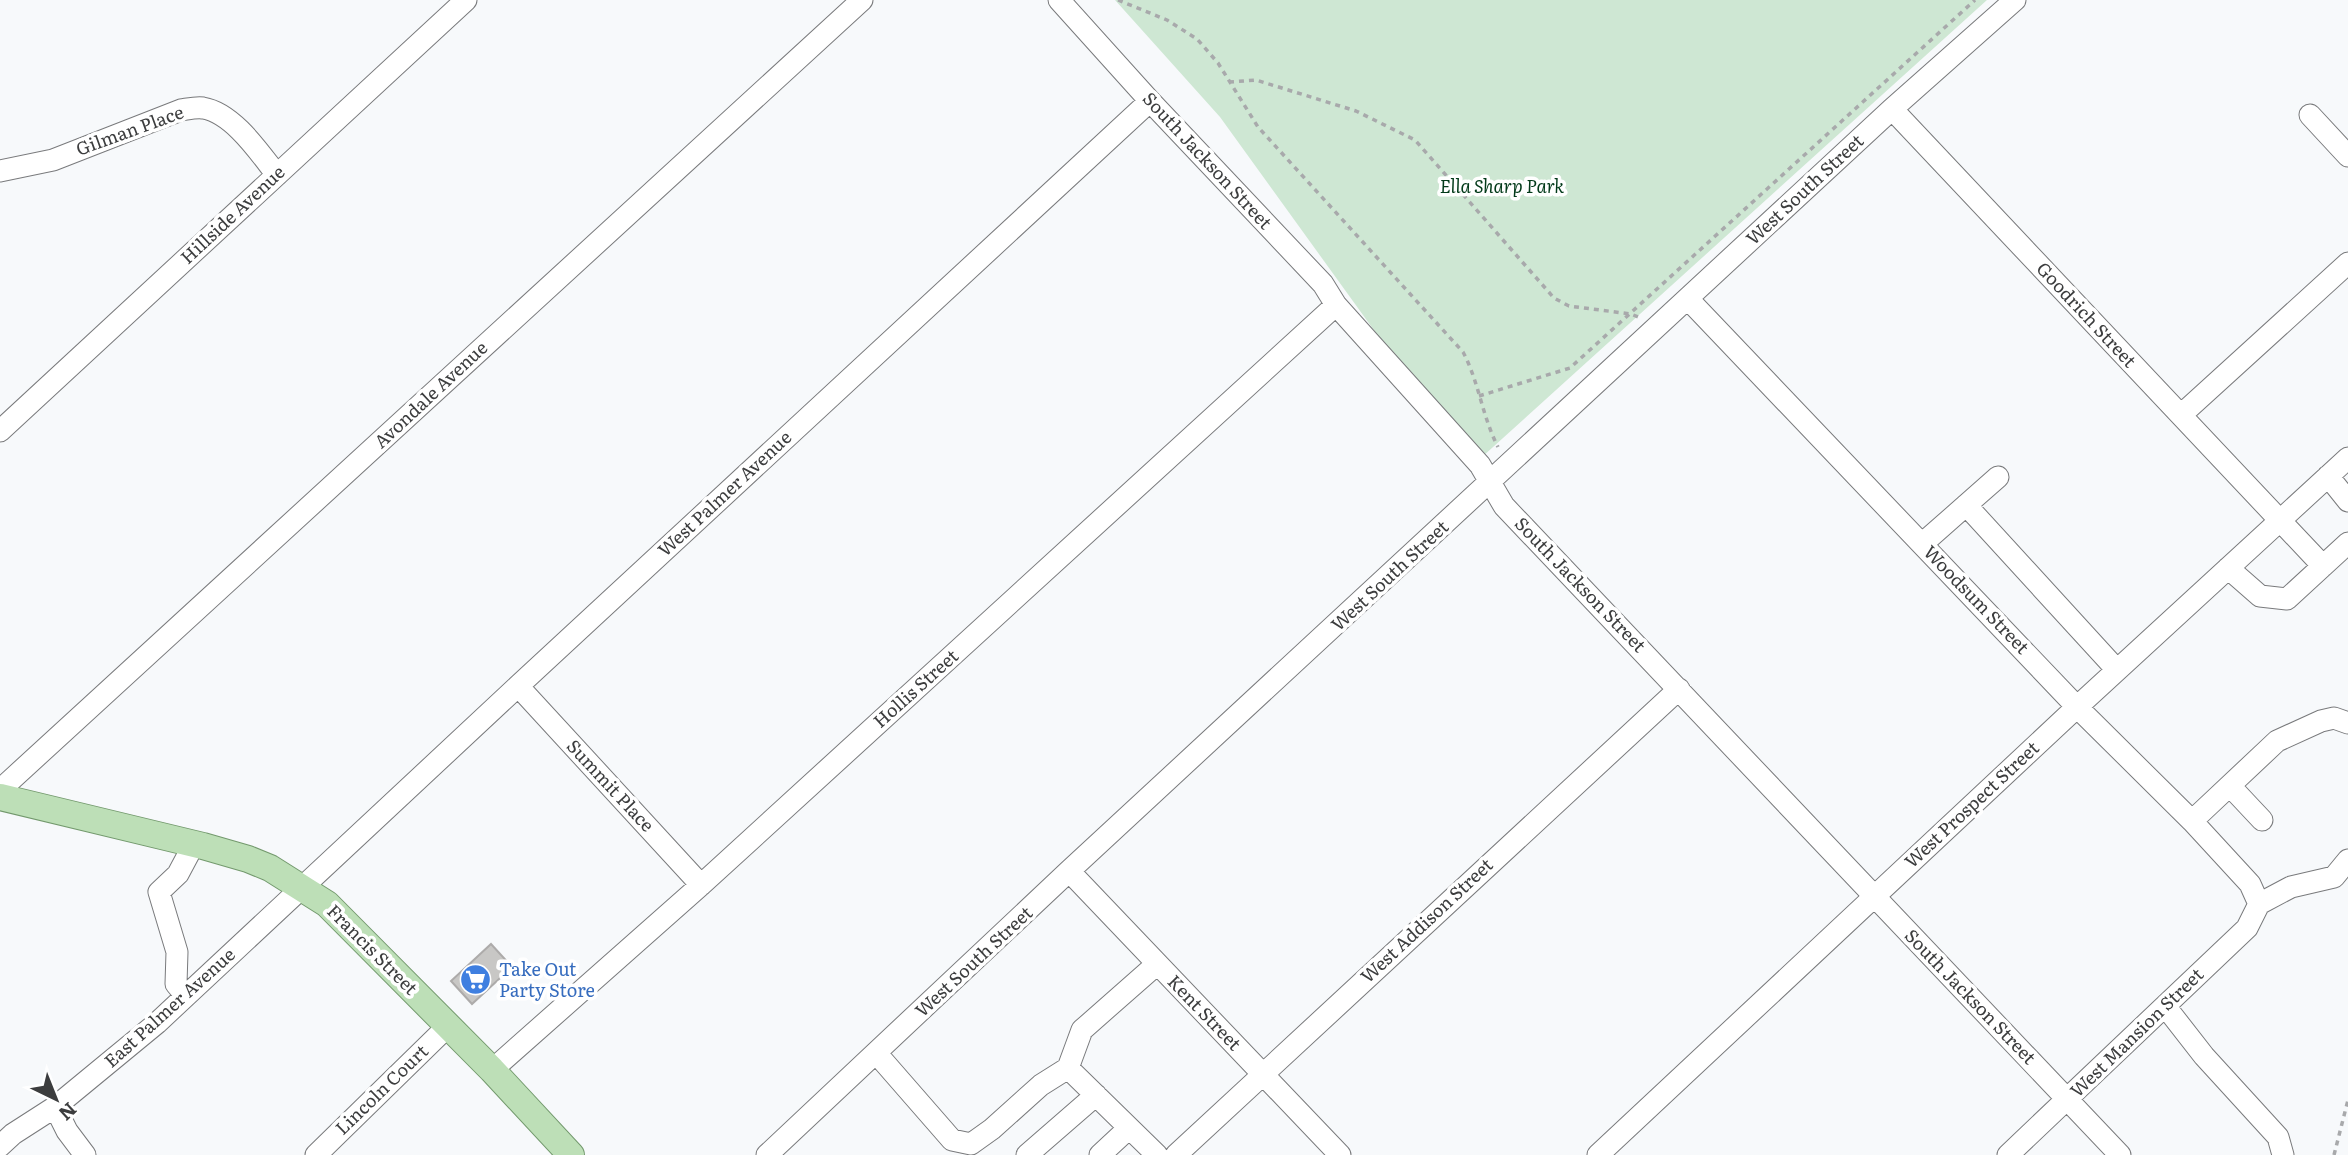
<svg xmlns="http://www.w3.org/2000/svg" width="2348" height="1155" viewBox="0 0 2348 1155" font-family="Literata,serif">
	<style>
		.green { fill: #cee7d3 }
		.building { fill: #c8c7c5; stroke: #adabaa; stroke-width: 2 }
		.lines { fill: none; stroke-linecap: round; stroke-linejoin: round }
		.minor-casing { stroke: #797a7c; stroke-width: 23 }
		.major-casing { stroke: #73996d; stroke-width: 28 }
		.path { stroke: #a8a9ab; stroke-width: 3.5; stroke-dasharray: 5 5; stroke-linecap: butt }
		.minor { stroke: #fff; stroke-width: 21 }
		.major { stroke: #bddfb7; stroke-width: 26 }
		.labels { text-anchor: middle; stroke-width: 7; stroke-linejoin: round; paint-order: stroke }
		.street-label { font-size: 18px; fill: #3c3d3e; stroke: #fff }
		.park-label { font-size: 18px; font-style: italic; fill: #023a19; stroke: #fff }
		.shop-label { font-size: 18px; fill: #366cbe; stroke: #fff; text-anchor: start }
	</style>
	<rect width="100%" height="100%" fill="#f7f9fb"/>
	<path class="green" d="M1115 0H1987L1472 466 1220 117Z"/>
	<path class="building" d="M491 944 512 967 472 1004 451 981Z"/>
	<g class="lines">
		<defs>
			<path id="minor" d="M1059 0 1150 101 1323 284 1336 305 1480 465 1504 506 2120 1155
				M1892 109 2323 566
				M2310 115 2348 156
				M0 171 53 160 181 110C188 109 196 107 203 108 233 113 259 152 277 175
				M1688 299 2077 707 2192 821 2250 884 2259 904
				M2181 415 2348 263
				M0 431 466 0
				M2328 476 2348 501
				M1966 505 2117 670
				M1922 544 1998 477
				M2228 568 2260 596 2287 599 2348 543
				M518 686 701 885
				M2231 787 2262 820
				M0 790 862 0
				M2192 821 2277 741 2321 721 2334 718 2348 723
				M1069 871 1340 1155
				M2259 904 2291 887 2334 877 2348 860
				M186 996 176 984 177 952 159 892 178 874 194 844
				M2165 1006 2204 1056 2278 1137 2283 1155
				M877 1054 952 1140 971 1144 992 1129 1041 1085 1068 1068 1082 1030 1157 964
				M1068 1068 1157 1155
				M492 1070 701 885 1336 305
				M55 1107 67 1131 85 1155
				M0 1146 13 1134 55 1107 157 1023 518 686 1150 101
				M316 1155 448 1026
				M767 1155 1069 871 1892 109 2015 0
				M1027 1155 1096 1095
				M1100 1155 1129 1128
				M1176 1155 1679 689
				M1598 1155 2077 707 2348 458
				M2008 1155 2247 928 2259 904"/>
			<path id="major" d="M0 797 203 846 248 859 270 868 327 904 492 1070 571 1155"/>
		</defs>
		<use href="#minor" class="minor-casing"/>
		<use href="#major" class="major-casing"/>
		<path class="path" d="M1118 0 1167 20 1197 39 1218 63 1258 127 1463 352C1479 382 1482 416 1498 447
			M1229 82 1256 80 1356 111 1415 140 1554 298 1569 306 1631 314 1638 317
			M1479 396 1570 368 1975 0
			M2334 1155 2348 1100"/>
		<use href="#minor" class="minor"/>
		<use href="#major" class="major"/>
	</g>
	<defs>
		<symbol id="supermarket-disc" viewBox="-11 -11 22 22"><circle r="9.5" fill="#3f7fe0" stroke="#fff"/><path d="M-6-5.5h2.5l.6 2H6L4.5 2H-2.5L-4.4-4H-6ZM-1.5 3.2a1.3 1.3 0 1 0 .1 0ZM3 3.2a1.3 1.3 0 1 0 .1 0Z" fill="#fff"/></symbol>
	</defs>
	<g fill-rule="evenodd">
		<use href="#supermarket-disc" x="458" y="962" width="35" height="35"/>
	</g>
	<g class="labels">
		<g class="street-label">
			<text transform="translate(130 131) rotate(-20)" y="6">Gilman Place</text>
			<text transform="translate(1207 161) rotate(47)" y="6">South Jackson Street</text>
			<text transform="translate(1805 190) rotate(-43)" y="6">West South Street</text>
			<text transform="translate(233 215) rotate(-43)" y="6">Hillside Avenue</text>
			<text transform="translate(2086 315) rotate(47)" y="6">Goodrich Street</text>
			<text transform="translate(431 395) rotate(-43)" y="6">Avondale Avenue</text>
			<text transform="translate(725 494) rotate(-43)" y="6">West Palmer Avenue</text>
			<text transform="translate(1390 576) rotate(-43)" y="6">West South Street</text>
			<text transform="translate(1580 585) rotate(46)" y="6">South Jackson Street</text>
			<text transform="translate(1976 600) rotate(46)" y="6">Woodsum Street</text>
			<text transform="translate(916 689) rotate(-42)" y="6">Hollis Street</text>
			<text transform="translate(610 786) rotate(47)" y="6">Summit Place</text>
			<text transform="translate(1972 805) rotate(-43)" y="6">West Prospect Street</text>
			<text transform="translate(1427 921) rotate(-43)" y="6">West Addison Street</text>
			<text transform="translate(372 950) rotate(45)" y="6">Francis Street</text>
			<text transform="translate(974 962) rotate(-43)" y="6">West South Street</text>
			<text transform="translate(1970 997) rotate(46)" y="6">South Jackson Street</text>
			<text transform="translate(170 1008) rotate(-42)" y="6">East Palmer Avenue</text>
			<text transform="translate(1204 1013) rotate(46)" y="6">Kent Street</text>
			<text transform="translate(2137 1033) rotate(-44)" y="6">West Mansion Street</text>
			<text transform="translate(382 1090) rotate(-44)" y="6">Lincoln Court</text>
		</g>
		<g class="park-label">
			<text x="1502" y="193">Ella Sharp Park</text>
		</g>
		<g class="shop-label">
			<text x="499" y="976">Take Out<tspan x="499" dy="21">Party Store</tspan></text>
		</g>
	</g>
	<g transform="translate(56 1099) rotate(137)" stroke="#ffffff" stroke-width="5" paint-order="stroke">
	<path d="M0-5L12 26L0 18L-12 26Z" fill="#3c3d3e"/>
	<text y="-10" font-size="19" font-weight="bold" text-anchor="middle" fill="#3c3d3e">N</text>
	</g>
</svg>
